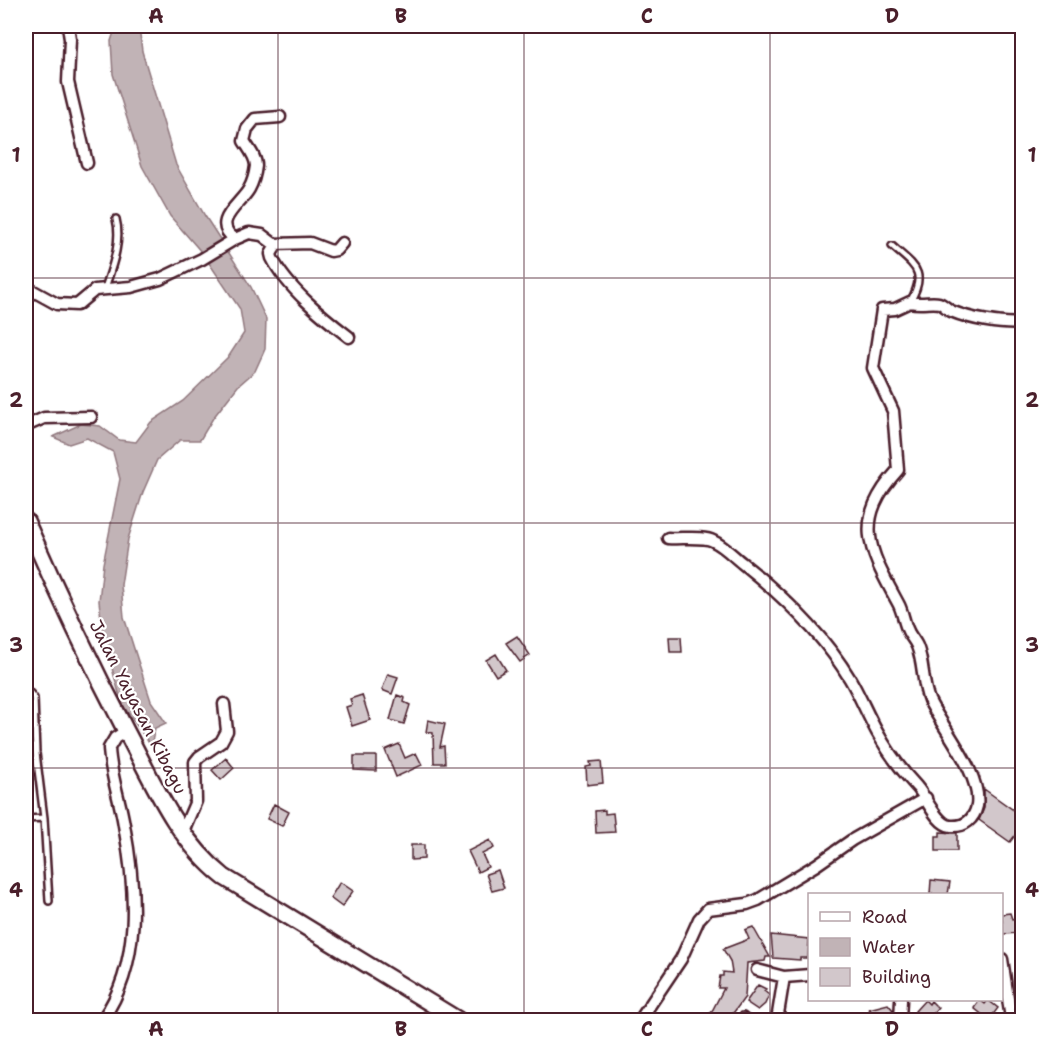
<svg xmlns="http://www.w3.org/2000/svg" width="1048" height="1046" viewBox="0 0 1048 1046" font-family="'Shantell Sans',sans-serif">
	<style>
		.water { fill: #c1b3b6; stroke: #91787e; stroke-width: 1.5 }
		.building { fill: #d2c7cb; stroke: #4a1f2b; stroke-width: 1.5 }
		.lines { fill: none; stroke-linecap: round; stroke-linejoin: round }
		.lane-casing { stroke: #4a1f2b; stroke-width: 10 }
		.street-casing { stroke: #4a1f2b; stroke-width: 15 }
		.secondary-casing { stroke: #4a1f2b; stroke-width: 20 }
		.lane { stroke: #fff; stroke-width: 5 }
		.street { stroke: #fff; stroke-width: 10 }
		.secondary { stroke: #fff; stroke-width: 15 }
		.grid { fill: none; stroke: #4a1f2b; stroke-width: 1.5; stroke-opacity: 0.55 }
		.labels { text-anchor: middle; stroke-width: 4.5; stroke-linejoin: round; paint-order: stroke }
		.street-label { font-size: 18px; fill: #4a1f2b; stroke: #fff }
		.neatline { fill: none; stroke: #4a1f2b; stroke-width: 2 }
		.grid-label { font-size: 20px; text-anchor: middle; font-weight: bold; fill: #4a1f2b }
	</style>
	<rect width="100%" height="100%" fill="#fff"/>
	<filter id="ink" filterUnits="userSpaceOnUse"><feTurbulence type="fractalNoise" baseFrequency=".0167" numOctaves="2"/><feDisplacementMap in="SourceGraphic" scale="12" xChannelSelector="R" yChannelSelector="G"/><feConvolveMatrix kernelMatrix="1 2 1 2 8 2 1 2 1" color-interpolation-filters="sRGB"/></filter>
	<g filter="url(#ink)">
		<path class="water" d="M116 26H139L142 51 176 165 205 216 251 287 266 319 265 349 255 371 238 386 213 418 200 440H180L157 460 143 492 128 539 121 585 124 617 137 658 151 701 166 723 155 728 151 746 122 704 103 636 99 601 103 564 120 479 113 452 87 438 69 444 53 437 81 424 100 426 119 440 136 442 151 422 183 401 229 356 244 333 240 309 203 254 170 216 142 166 113 74 111 41Z"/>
		<path class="building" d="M517 636 530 655 520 662 506 643Z
			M669 637H681L682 652H670Z
			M496 654 506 670 496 676 486 660Z
			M388 674 398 677 392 694 382 690Z
			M362 695 370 720 352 726 346 707 352 705 350 699Z
			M397 695 405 698 404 702 410 705 404 724 390 720Z
			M428 720 445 724 440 747 444 746 445 763H434L433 733 426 732Z
			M399 744 405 758 416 753 422 765 396 777 385 750Z
			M354 756H376V771L354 770Z
			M226 758 234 768 221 780 212 770Z
			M601 761 603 783 587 785 586 767 591 766 590 762Z
			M984 789 1023 817V825L1010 842 979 820 984 808Z
			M274 804 289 812 282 826 267 819Z
			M605 810V814L613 813 615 832 596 833 595 811Z
			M940 832 957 833V851H936V836H940Z
			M490 840 494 848 482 854 488 867 478 872 468 851Z
			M411 845H424V859L411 860Z
			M498 870 504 888 492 891 486 874Z
			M931 880 950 882 948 894H930Z
			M340 882 353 891 342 907 330 898Z
			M1010 913 1012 919 1018 918 1019 933 1003 934 1002 914Z
			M753 927 770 957H766L765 961 747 963 745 997 731 1016 735 1020H704L712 1011 724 988H718L720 976H723V972L732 973 730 961 723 949 749 939 745 930Z
			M771 935 809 939 808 958H800V960L773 958Z
			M758 985 766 989 764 991 769 995 765 1004 758 1010 746 1002Z
			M925 1000 929 1004 931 1001 938 1008 928 1020H925L915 1011Z
			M980 1000 985 1004 988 1000 998 1008 989 1020 974 1008Z
			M888 1004 893 1010 888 1015 893 1020H881L869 1009Z"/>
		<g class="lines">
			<defs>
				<path id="lane" d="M892 246C914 266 928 271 910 302
					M105 288C112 267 122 242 116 219
					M26 693H30L34 698 36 753 44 818 49 901
					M26 819 44 818
					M743 1016 748 1020"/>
				<path id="street" d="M68 26 70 39 68 82 87 163
					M235 239C210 222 240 205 249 189 253 182 255 174 256 166 256 157 249 149 244 141L247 129 255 119 280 117
					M277 244 271 254 272 258C287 288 323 317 349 337
					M26 287 57 304 77 305 95 290 131 287 160 279 202 259 235 239 249 233 262 235 274 244 310 243 331 251 336 250 342 243
					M26 426 44 418 91 417
					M668 538C679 539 705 536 713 541 724 546 733 556 742 563 782 595 824 635 850 679 860 696 867 714 877 732 888 752 901 770 917 787 926 797 937 825 951 826 965 827 974 819 977 806 982 774 942 728 929 700 922 683 924 663 917 646 915 641 910 636 908 631 904 623 903 613 899 605 870 551 851 522 898 470L893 411 873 368 882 310 895 309 910 302C921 305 931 301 939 303 943 304 947 309 951 311 970 319 1002 325 1022 323
					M183 831 196 801 195 762 199 757 221 742 227 731 224 704
					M1002 959 1010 1012 1013 1020
					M757 970 784 977 810 975
					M102 1020C142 964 136 889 124 825 120 799 110 774 109 748L115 738 126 731
					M640 1020 681 959 699 919 708 909 747 904 758 900 816 865 852 840 926 798
					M777 1020 784 977
					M900 1020 901 1000"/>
				<path id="secondary" d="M26 521C57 592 90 662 126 731 153 782 177 840 224 877L458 1020"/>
			</defs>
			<use href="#lane" class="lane-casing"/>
			<use href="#street" class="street-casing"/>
			<use href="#secondary" class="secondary-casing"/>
			<use href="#lane" class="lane"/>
			<use href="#street" class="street"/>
			<use href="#secondary" class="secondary"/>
		</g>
	</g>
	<path class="grid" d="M278 26V1020M524 26V1020M770 26V1020M26 278H1022M26 523H1022M26 768H1022"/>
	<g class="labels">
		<g class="street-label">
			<text transform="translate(138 707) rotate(63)" y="6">Jalan Yayasan Kibagu</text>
		</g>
	</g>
	<rect width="1048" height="1046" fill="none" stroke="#fff" stroke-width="66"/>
	<rect x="808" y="893" width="195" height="108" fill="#ffffff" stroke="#b7a5aa" stroke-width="1.5"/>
	<rect x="820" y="912" width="30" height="9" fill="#ffffff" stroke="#b7a5aa" stroke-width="1.5"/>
	<text x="862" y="923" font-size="18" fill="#4a1f2b">Road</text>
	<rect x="820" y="938" width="30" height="18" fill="#c1b3b6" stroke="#b7a5aa" stroke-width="1.5"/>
	<text x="862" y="953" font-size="18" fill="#4a1f2b">Water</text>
	<rect x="820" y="968" width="30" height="18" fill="#d2c7cb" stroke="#b7a5aa" stroke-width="1.5"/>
	<text x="862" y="983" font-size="18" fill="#4a1f2b">Building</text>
	<rect x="33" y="33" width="982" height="980" class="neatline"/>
	<g class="grid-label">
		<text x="156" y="23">A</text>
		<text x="401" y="23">B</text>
		<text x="647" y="23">C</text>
		<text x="892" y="23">D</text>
		<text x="16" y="162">1</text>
		<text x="1032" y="162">1</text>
		<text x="16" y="407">2</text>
		<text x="1032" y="407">2</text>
		<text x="16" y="652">3</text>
		<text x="1032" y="652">3</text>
		<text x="16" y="897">4</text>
		<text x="1032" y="897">4</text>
		<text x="156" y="1036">A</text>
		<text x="401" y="1036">B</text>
		<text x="647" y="1036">C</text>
		<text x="892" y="1036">D</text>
	</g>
</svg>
